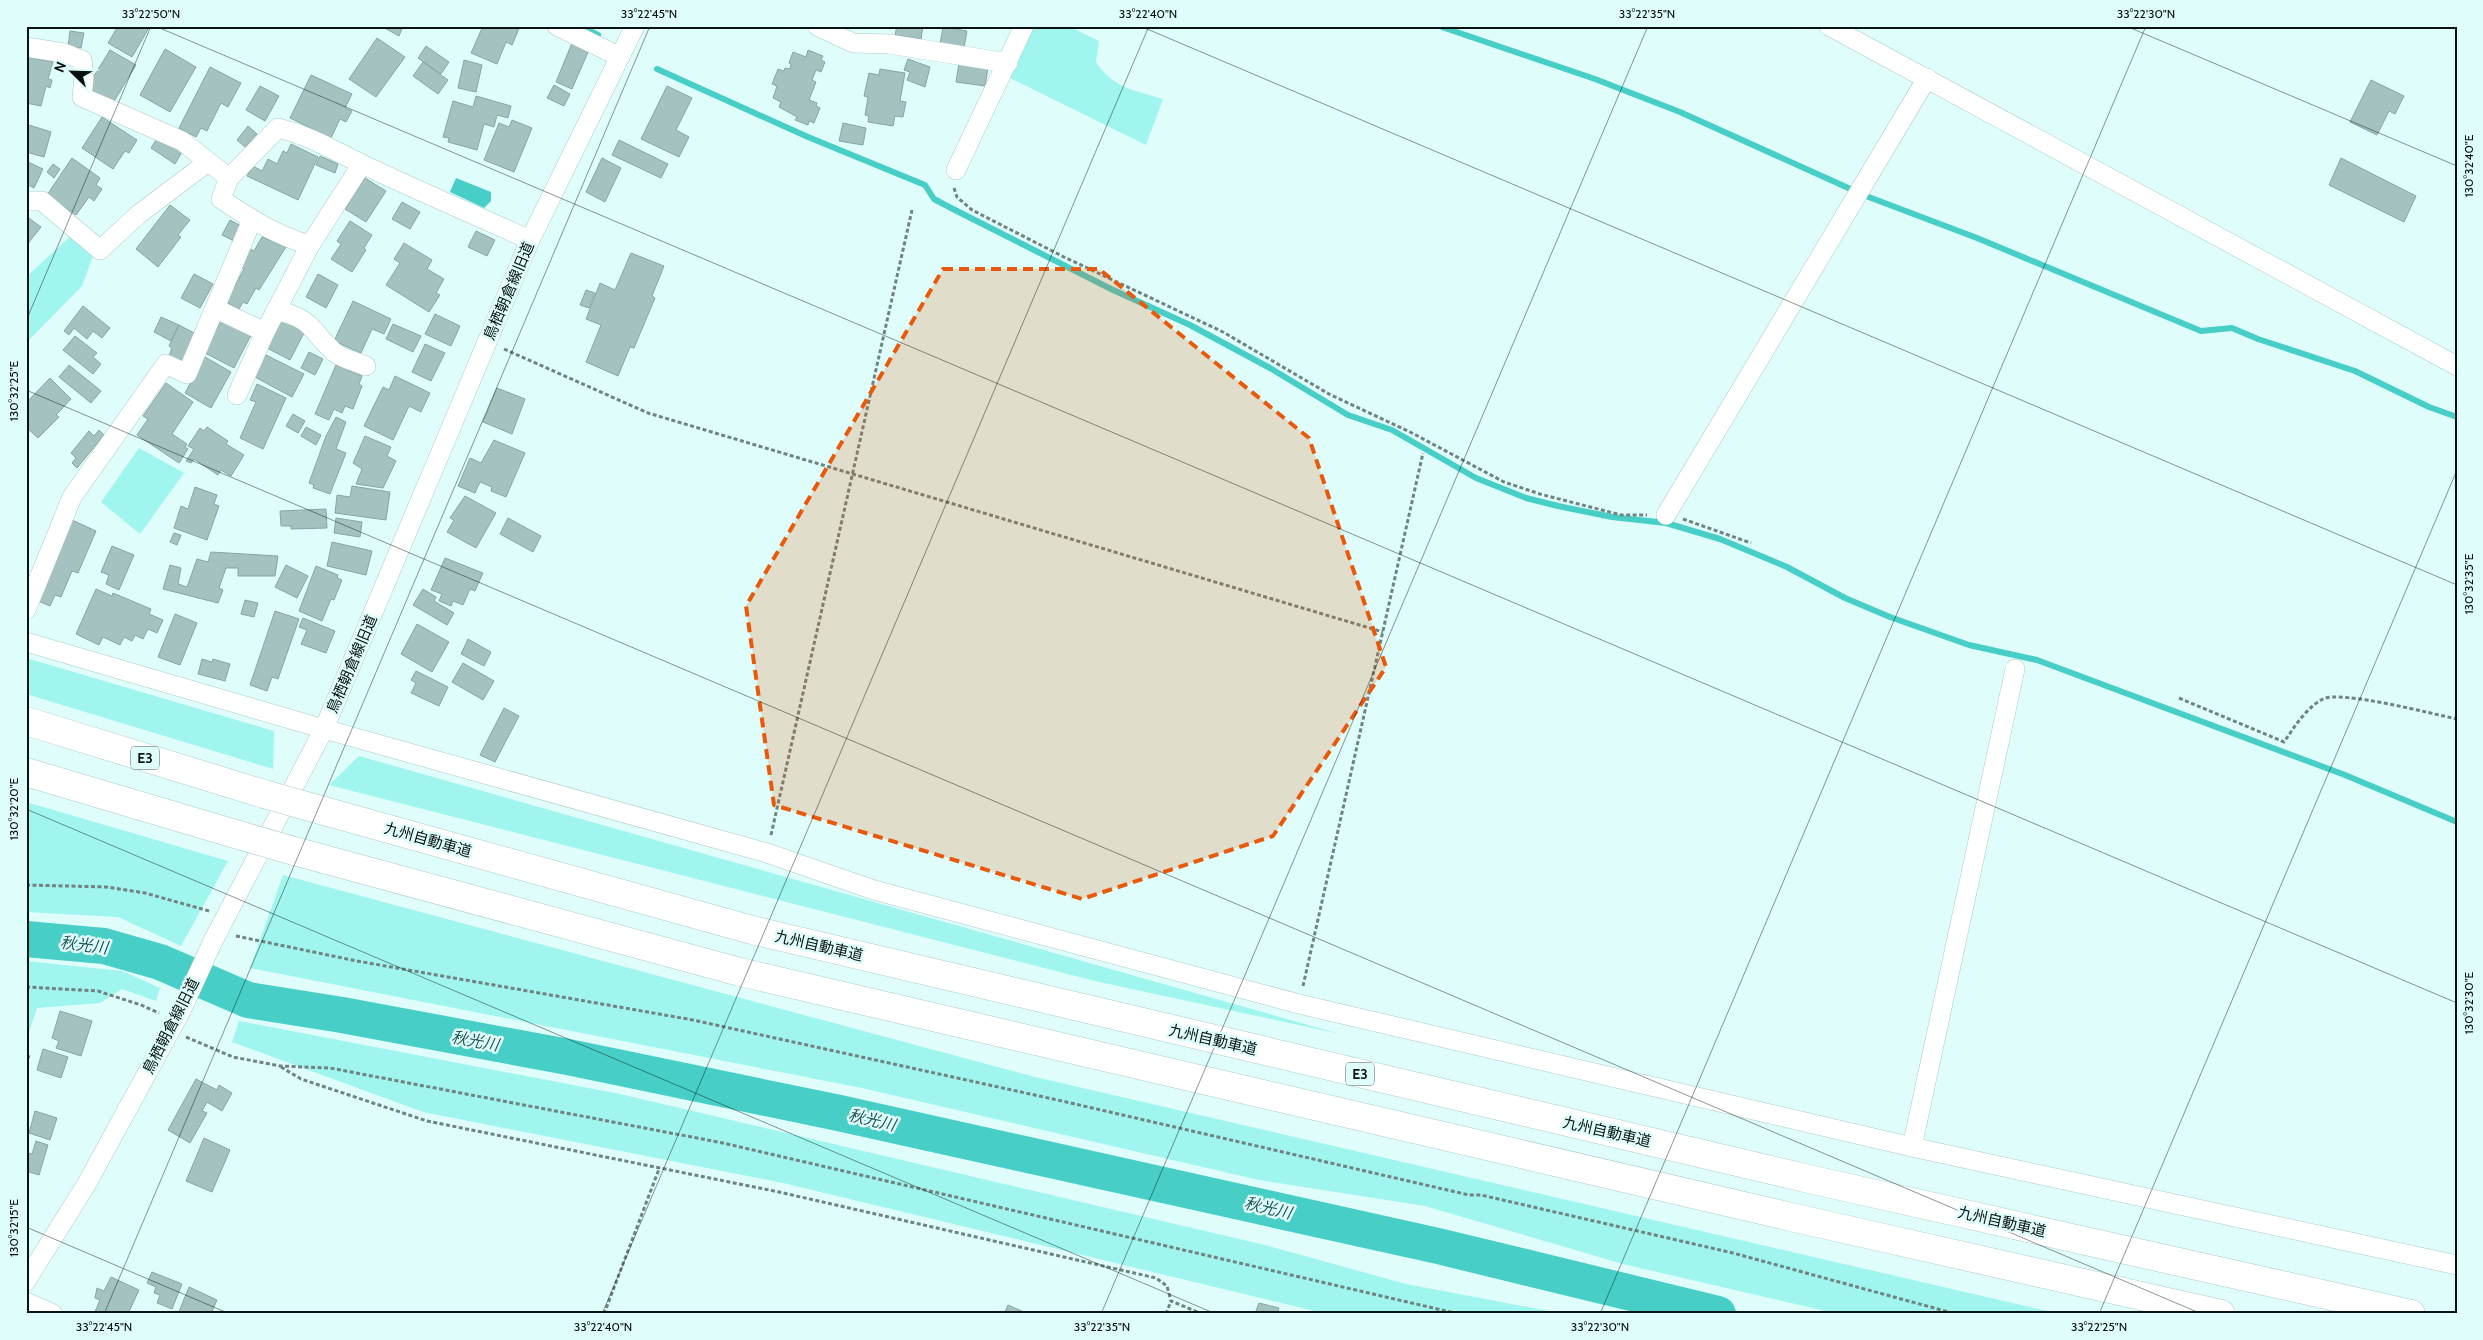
<svg xmlns="http://www.w3.org/2000/svg" width="2483" height="1340" viewBox="0 0 2483 1340" font-family="Cabin,'Noto Sans JP',sans-serif">
<style>
.green{fill:#a0f5ef}
.water{fill:#47cec6}
.lines{fill:none;stroke-linecap:round;stroke-linejoin:round}
.stream{stroke:#47cec6;stroke-width:6}
.river{stroke:#47cec6;stroke-width:36}
.building{fill:#a4c2bf;stroke:#88a5a2}
.minor-casing{stroke:#accac8;stroke-width:20}
.highway-casing{stroke:#accac8;stroke-width:29}
.path{stroke:#6f8482;stroke-width:3;stroke-dasharray:4 2.5;stroke-linecap:butt}
.minor{stroke:#fff;stroke-width:19}
.highway{stroke:#fff;stroke-width:28}
.highway-bridge-casing{stroke:#accac8;stroke-width:29;stroke-linecap:butt}
.highway-bridge{stroke:#fff;stroke-width:28}
.marked{fill:#e8590c;fill-opacity:0.2;stroke:#e8590c;stroke-width:4;stroke-dasharray:10 6;stroke-linejoin:round}
.ticks{fill:none;stroke:#081312;stroke-width:1;stroke-opacity:0.45}
.labels{text-anchor:middle;dominant-baseline:central;stroke-width:5;stroke-linejoin:round;paint-order:stroke}
.shield{fill:#dffefb;stroke:#485a58;stroke-width:1}
.shield-label{font-size:14px;font-weight:bold;fill:#081312}
.street-label{font-size:15px;fill:#081312;stroke:#dffefb}
.water-label{font-size:16px;font-style:italic;fill:#205854;stroke:#dffefb}
.neatline{fill:none;stroke:#081312;stroke-width:2}
.ticks-label{font-size:12px;text-anchor:middle;fill:#081312}
</style>
<rect width="100%" height="100%" fill="#dffefb"/>
<g class="green">
<path d="M 1032,26 L 1068,26 L 1099,41 L 1096,62 C 1114,89 1134,90 1163,99 L 1146,145 L 1010,78 Z"/>
<path d="M 72,235 L 94,253 L 82,286 L 26,343 L 26,277 Z"/>
<path d="M 139,448 L 184,473 L 140,534 L 101,502 Z"/>
<path d="M 26,658 L 274,731 L 273,769 L 26,694 Z"/>
<path d="M 359,756 L 1340,1034 L 1095,981 L 329,785 Z"/>
<path d="M 26,802 L 228,861 L 181,946 L 118,917 L 26,912 Z"/>
<path d="M 283,875 L 1031,1076 L 2060,1314 L 1838,1314 L 1623,1264 L 1425,1206 L 1259,1180 L 862,1088 L 250,968 Z"/>
<path d="M 26,961 L 122,971 L 160,988 L 156,1001 L 122,989 L 100,1003 L 37,1008 L 26,1041 Z"/>
<path d="M 239,1021 L 620,1094 L 1265,1245 L 1406,1284 L 1565,1314 L 1327,1314 L 783,1183 L 423,1112 L 232,1042 Z"/>
</g>
<path class="water" d="M 456,178 L 491,192 L 491,201 L 484,208 L 450,192 Z"/>
<g class="lines">
<g class="stream">
<path d="M 580,26 L 598,35"/>
<path d="M 1439,26 L 1595,79 L 1680,112 L 1866,196 L 1977,238 L 2201,331 L 2232,328 L 2258,339 L 2355,371 L 2429,407 L 2457,417"/>
<path d="M 657,69 L 808,137 L 925,185 L 934,199 L 951,208 L 1111,289 L 1190,325 L 1270,368 L 1348,415 L 1392,430 L 1476,478 L 1526,498 L 1558,506 L 1612,517 L 1666,523 L 1720,539 L 1787,567 L 1845,598 L 1890,617 L 1969,645 L 2037,660 L 2345,775 L 2457,822"/>
</g>
<path class="river" d="M 26,939 L 104,946 L 160,962 L 248,1000 L 342,1015 L 568,1057 L 839,1113 L 1438,1246 L 1718,1314"/>
</g>
<g class="building">
<path d="M 118,26 L 150,26 L 132,57 L 108,43 Z"/>
<path d="M 381,26 L 403,26 L 399,36 Z"/>
<path d="M 483,26 L 520,26 L 512,45 L 506,42 L 497,64 L 471,53 Z"/>
<path d="M 897,26 L 923,26 L 921,39 L 895,35 Z"/>
<path d="M 943,27 L 967,31 L 964,48 L 940,44 Z"/>
<path d="M 70,31 L 84,33 L 81,48 L 68,46 Z"/>
<path d="M 377,38 L 405,57 L 376,97 L 349,79 Z"/>
<path d="M 572,43 L 589,50 L 572,89 L 556,82 Z"/>
<path d="M 426,46 L 449,62 L 441,74 L 418,58 Z"/>
<path d="M 165,49 L 196,67 L 170,112 L 140,95 Z"/>
<path d="M 110,50 L 136,65 L 113,103 L 90,89 L 89,84 Z"/>
<path d="M 808,50 L 823,56 L 821,60 L 825,62 L 821,72 L 816,70 L 812,80 L 816,82 L 809,100 L 817,103 L 816,106 L 820,108 L 814,123 L 809,121 L 808,125 L 795,120 L 797,117 L 779,107 L 781,102 L 773,98 L 777,86 L 772,84 L 778,69 L 784,71 L 785,68 L 790,69 L 791,64 L 789,63 L 793,52 L 806,57 Z"/>
<path d="M 26,57 L 53,62 L 48,79 L 52,80 L 50,88 L 46,86 L 41,106 L 26,103 Z"/>
<path d="M 908,59 L 930,67 L 925,87 L 907,80 L 910,72 L 904,70 Z"/>
<path d="M 464,60 L 482,65 L 476,92 L 458,88 Z"/>
<path d="M 423,62 L 448,80 L 438,94 L 413,76 Z"/>
<path d="M 959,63 L 988,68 L 985,86 L 956,82 Z"/>
<path d="M 210,67 L 241,83 L 228,107 L 221,103 L 207,131 L 201,128 L 196,137 L 179,128 Z"/>
<path d="M 880,69 L 905,73 L 900,101 L 906,102 L 903,117 L 895,116 L 893,126 L 868,122 L 869,116 L 865,115 L 868,97 L 864,96 L 869,73 L 879,75 Z"/>
<path d="M 311,75 L 352,94 L 345,108 L 352,111 L 346,122 L 340,119 L 331,138 L 290,118 Z"/>
<path d="M 2371,80 L 2404,96 L 2395,114 L 2389,111 L 2377,135 L 2350,122 Z"/>
<path d="M 554,85 L 570,94 L 564,106 L 547,98 Z"/>
<path d="M 260,86 L 279,96 L 265,121 L 246,110 Z"/>
<path d="M 667,86 L 692,98 L 676,130 L 689,137 L 679,157 L 641,139 Z"/>
<path d="M 476,96 L 511,106 L 508,118 L 497,115 L 494,127 L 484,124 L 477,150 L 448,142 L 449,138 L 443,137 L 453,101 L 473,107 Z"/>
<path d="M 102,117 L 137,140 L 129,153 L 125,151 L 113,169 L 82,148 Z"/>
<path d="M 512,120 L 532,128 L 514,172 L 484,160 L 499,123 L 509,127 Z"/>
<path d="M 843,123 L 866,128 L 863,145 L 839,141 Z"/>
<path d="M 26,124 L 51,132 L 44,157 L 26,152 Z"/>
<path d="M 248,126 L 257,134 L 245,147 L 237,140 Z"/>
<path d="M 158,137 L 182,152 L 175,164 L 151,148 Z"/>
<path d="M 619,140 L 668,164 L 661,178 L 612,155 Z"/>
<path d="M 291,144 L 318,157 L 298,200 L 247,176 L 253,166 L 262,171 L 268,159 L 277,164 L 283,151 L 287,153 Z"/>
<path d="M 320,156 L 338,164 L 335,173 L 316,165 Z"/>
<path d="M 72,158 L 100,178 L 96,185 L 102,189 L 94,201 L 89,197 L 76,215 L 47,195 Z"/>
<path d="M 602,158 L 621,168 L 605,202 L 586,192 Z"/>
<path d="M 2341,158 L 2416,196 L 2404,222 L 2329,185 Z"/>
<path d="M 26,161 L 43,169 L 34,188 L 26,184 Z"/>
<path d="M 53,164 L 60,169 L 54,178 L 47,172 Z"/>
<path d="M 365,178 L 386,191 L 366,222 L 345,209 Z"/>
<path d="M 402,202 L 420,212 L 410,229 L 392,219 Z"/>
<path d="M 170,205 L 190,220 L 178,235 L 181,237 L 158,267 L 136,249 Z"/>
<path d="M 26,216 L 41,227 L 26,246 Z"/>
<path d="M 230,220 L 241,226 L 234,241 L 222,235 Z"/>
<path d="M 350,221 L 372,235 L 364,248 L 366,250 L 352,272 L 331,259 L 341,244 L 337,241 Z"/>
<path d="M 476,231 L 495,240 L 487,256 L 468,247 Z"/>
<path d="M 262,237 L 286,247 L 259,290 L 256,288 L 247,304 L 243,302 L 239,309 L 226,302 L 244,269 L 239,266 L 248,248 L 254,251 Z"/>
<path d="M 404,243 L 432,260 L 427,269 L 444,279 L 436,293 L 440,295 L 429,312 L 386,285 L 400,263 L 394,259 Z"/>
<path d="M 631,253 L 664,266 L 652,296 L 655,298 L 634,348 L 630,347 L 618,376 L 586,362 L 601,325 L 586,319 L 600,283 L 615,290 Z"/>
<path d="M 194,274 L 213,284 L 200,308 L 181,298 Z"/>
<path d="M 318,274 L 338,285 L 326,308 L 306,297 Z"/>
<path d="M 586,290 L 595,293 L 589,308 L 580,305 Z"/>
<path d="M 353,301 L 391,319 L 384,334 L 372,329 L 361,353 L 334,341 Z"/>
<path d="M 83,306 L 110,328 L 102,338 L 93,331 L 87,339 L 74,328 L 69,335 L 64,331 Z"/>
<path d="M 435,314 L 460,326 L 451,346 L 425,334 Z"/>
<path d="M 161,317 L 179,325 L 171,341 L 154,332 Z"/>
<path d="M 282,319 L 305,331 L 290,360 L 267,348 Z"/>
<path d="M 221,320 L 251,335 L 234,368 L 205,353 Z"/>
<path d="M 393,324 L 421,336 L 413,352 L 386,339 Z"/>
<path d="M 179,325 L 196,334 L 182,362 L 169,356 L 172,348 L 169,346 Z"/>
<path d="M 75,336 L 97,353 L 93,357 L 101,364 L 93,374 L 63,350 Z"/>
<path d="M 425,344 L 445,353 L 431,381 L 412,372 Z"/>
<path d="M 309,352 L 323,359 L 315,375 L 301,368 Z"/>
<path d="M 264,354 L 304,374 L 292,397 L 253,376 Z"/>
<path d="M 205,357 L 231,372 L 211,408 L 185,393 Z"/>
<path d="M 69,365 L 101,391 L 91,403 L 59,377 Z"/>
<path d="M 336,365 L 362,376 L 359,384 L 362,386 L 353,409 L 345,406 L 342,413 L 334,409 L 329,420 L 315,414 Z"/>
<path d="M 395,376 L 430,393 L 421,412 L 409,406 L 393,440 L 364,426 L 383,387 L 389,390 Z"/>
<path d="M 50,378 L 71,399 L 56,415 L 59,417 L 38,438 L 26,427 L 26,403 Z"/>
<path d="M 166,383 L 193,402 L 172,434 L 187,444 L 185,447 L 188,449 L 179,463 L 137,435 L 148,419 L 143,416 Z"/>
<path d="M 257,384 L 286,398 L 263,449 L 240,438 L 256,402 L 250,400 Z"/>
<path d="M 497,388 L 525,399 L 512,434 L 483,422 Z"/>
<path d="M 293,414 L 305,421 L 298,433 L 286,426 Z"/>
<path d="M 336,417 L 346,422 L 336,449 L 346,453 L 330,494 L 313,488 L 314,485 L 309,483 L 326,436 Z"/>
<path d="M 207,427 L 228,441 L 226,444 L 244,455 L 231,476 L 221,470 L 218,475 L 194,459 L 191,463 L 186,461 L 194,449 L 188,446 L 200,428 L 204,431 Z"/>
<path d="M 306,427 L 321,435 L 316,445 L 301,436 Z"/>
<path d="M 99,430 L 104,435 L 77,468 L 72,463 L 76,458 L 71,453 L 89,431 L 94,436 Z"/>
<path d="M 365,436 L 391,447 L 387,456 L 396,461 L 383,488 L 356,484 L 362,469 L 353,463 Z"/>
<path d="M 494,440 L 525,453 L 506,497 L 491,491 L 492,487 L 480,482 L 475,493 L 458,486 L 470,458 L 481,463 Z"/>
<path d="M 352,486 L 390,492 L 386,520 L 335,513 L 337,495 L 350,497 Z"/>
<path d="M 195,487 L 217,495 L 214,504 L 219,506 L 207,540 L 174,528 L 181,506 L 188,509 Z"/>
<path d="M 465,496 L 496,513 L 476,548 L 447,532 L 454,520 L 450,518 Z"/>
<path d="M 326,509 L 327,528 L 291,529 L 291,526 L 281,526 L 280,511 Z"/>
<path d="M 336,518 L 362,522 L 360,537 L 334,533 Z"/>
<path d="M 508,518 L 541,536 L 533,552 L 500,534 Z"/>
<path d="M 72,520 L 96,531 L 78,573 L 72,571 L 61,597 L 55,595 L 50,606 L 38,601 Z"/>
<path d="M 174,533 L 181,535 L 177,545 L 170,542 Z"/>
<path d="M 332,542 L 372,551 L 366,575 L 327,566 Z"/>
<path d="M 112,546 L 134,555 L 119,590 L 106,584 L 109,575 L 101,572 Z"/>
<path d="M 211,552 L 278,556 L 275,576 L 238,576 L 238,568 L 226,568 L 219,588 L 223,590 L 218,603 L 163,589 L 170,565 L 181,568 L 178,584 L 187,587 L 197,559 L 208,562 Z"/>
<path d="M 445,558 L 483,573 L 475,591 L 470,589 L 463,605 L 453,601 L 451,606 L 439,601 L 442,594 L 431,590 Z"/>
<path d="M 286,565 L 308,576 L 297,598 L 275,587 Z"/>
<path d="M 316,566 L 338,575 L 337,578 L 342,580 L 334,600 L 331,599 L 322,621 L 299,611 Z"/>
<path d="M 96,589 L 112,596 L 113,593 L 151,609 L 149,614 L 163,620 L 157,633 L 148,629 L 143,639 L 135,635 L 132,641 L 124,637 L 120,645 L 103,637 L 99,645 L 76,634 Z"/>
<path d="M 423,589 L 436,597 L 434,601 L 454,613 L 447,625 L 413,605 Z"/>
<path d="M 245,600 L 258,603 L 254,617 L 241,614 Z"/>
<path d="M 275,611 L 299,619 L 278,679 L 272,677 L 267,691 L 250,685 Z"/>
<path d="M 175,614 L 197,623 L 180,665 L 158,657 Z"/>
<path d="M 303,618 L 335,631 L 326,653 L 301,644 L 307,630 L 299,627 Z"/>
<path d="M 417,624 L 449,642 L 432,672 L 401,654 Z"/>
<path d="M 468,639 L 491,652 L 484,666 L 461,654 Z"/>
<path d="M 202,659 L 212,662 L 213,659 L 230,664 L 225,681 L 198,674 Z"/>
<path d="M 463,663 L 494,681 L 483,700 L 452,682 Z"/>
<path d="M 416,671 L 448,687 L 439,706 L 411,693 L 416,683 L 411,680 Z"/>
<path d="M 504,708 L 519,716 L 495,762 L 480,755 Z"/>
<path d="M 60,1011 L 92,1021 L 81,1056 L 56,1048 L 59,1041 L 52,1038 Z"/>
<path d="M 43,1049 L 68,1057 L 61,1078 L 37,1070 Z"/>
<path d="M 196,1079 L 217,1090 L 219,1085 L 232,1093 L 222,1111 L 207,1102 L 202,1111 L 207,1113 L 190,1143 L 168,1130 Z"/>
<path d="M 35,1111 L 57,1118 L 50,1140 L 29,1133 Z"/>
<path d="M 204,1138 L 230,1150 L 212,1192 L 186,1181 Z"/>
<path d="M 36,1141 L 48,1145 L 39,1175 L 26,1171 L 26,1152 L 32,1154 Z"/>
<path d="M 152,1272 L 182,1284 L 172,1309 L 157,1303 L 160,1295 L 154,1293 L 156,1287 L 147,1283 Z"/>
<path d="M 111,1277 L 139,1290 L 128,1314 L 94,1314 L 100,1300 L 95,1298 L 97,1288 L 104,1291 Z"/>
<path d="M 189,1287 L 217,1300 L 211,1314 L 178,1314 Z"/>
<path d="M 1259,1303 L 1279,1308 L 1277,1314 L 1256,1311 Z"/>
<path d="M 1008,1305 L 1026,1313 L 1026,1314 L 1004,1314 Z"/>
</g>
<g class="lines">
<g class="minor-casing">
<g id="minor">
<path d="M 557,26 L 620,57"/>
<path d="M 817,26 L 853,43 L 889,44 L 1008,63"/>
<path d="M 1829,26 L 2457,366"/>
<path d="M 26,47 L 64,53 L 82,60 L 84,77 L 82,97 L 182,141 L 229,178 L 278,128 C 308,135 335,151 362,164 C 418,191 475,215 530,240"/>
<path d="M 956,170 L 1024,26"/>
<path d="M 229,178 L 221,199 C 249,218 277,236 310,245"/>
<path d="M 26,201 L 42,201 L 100,250 L 139,214 L 208,162"/>
<path d="M 216,309 L 265,332"/>
<path d="M 276,310 C 315,320 308,328 334,352 C 343,359 356,362 366,366"/>
<path d="M 237,395 L 265,332 L 310,245 L 362,164"/>
<path d="M 1666,515 L 1927,78"/>
<path d="M 26,610 L 72,497 L 166,364 L 187,374 L 252,220"/>
<path d="M 26,642 L 324,729 L 767,853 L 874,890 L 1299,1004 L 1912,1147 L 2457,1265"/>
<path d="M 1912,1147 L 2015,669"/>
<path d="M 26,1281 L 86,1185 L 181,1011 L 213,941 L 324,729 L 530,240 L 635,26"/>
<path d="M 26,1302 L 53,1314"/>
</g>
</g>
<g class="highway-casing">
<g id="highway">
<path d="M 26,721 L 264,794"/>
<path d="M 26,772 L 242,836"/>
<path d="M 317,809 L 752,930 L 1809,1179 L 2411,1314"/>
<path d="M 294,851 L 740,972 L 1791,1217 L 2221,1314"/>
</g>
</g>
<g class="path">
<path d="M 954,188 L 957,197 L 972,210 L 1064,257 L 1223,332 L 1329,394 L 1412,433 L 1504,482 L 1540,494 L 1621,515 L 1647,515"/>
<path d="M 504,349 L 648,413 L 1383,632"/>
<path d="M 1683,519 L 1751,543"/>
<path d="M 2179,698 L 2284,742 C 2295,726 2306,708 2323,699 C 2341,690 2433,714 2457,719"/>
<path d="M 771,835 L 912,210"/>
<path d="M 26,885 L 107,887 L 145,893 L 209,911"/>
<path d="M 236,936 L 357,961 L 693,1020 L 1062,1101 L 1469,1195 L 1481,1195 L 1733,1253 L 1956,1314"/>
<path d="M 1303,986 L 1423,453"/>
<path d="M 26,987 L 98,991 L 141,1005 L 159,1013"/>
<path d="M 186,1037 L 233,1057 L 280,1066 L 330,1068 L 723,1143 L 1459,1314"/>
<path d="M 26,1056 L 30,1057"/>
<path d="M 281,1067 L 301,1079 L 427,1121 L 779,1192 L 1156,1278 L 1167,1286 L 1171,1301 L 1202,1314"/>
<path d="M 604,1314 L 659,1169"/>
<path d="M 1166,1314 L 1171,1301"/>
</g>
<use href="#minor" class="minor"/>
<use href="#highway" class="highway"/>
<g class="highway-bridge-casing">
<g id="highway-bridge">
<path d="M 264,794 L 317,809"/>
<path d="M 242,836 L 294,851"/>
</g>
</g>
<use href="#highway-bridge" class="highway-bridge"/>
</g>
<path class="marked" d="M 943,269 L 1099,269 L 1309,438 L 1386,667 L 1273,836 L 1082,899 L 774,805 L 746,606 Z"/>
<path class="ticks" d="M 155,26 L 2457,1003M 1140,26 L 2457,585M 2126,26 L 2457,166M 26,321 L 151,26M 26,390 L 2202,1314M 26,809 L 1216,1314M 26,1227 L 230,1314M 104,1314 L 650,26M 602,1314 L 1149,26M 1101,1314 L 1648,26M 1600,1314 L 2146,26M 2099,1314 L 2457,470"/>
<g class="labels">
<g class="shield">
<rect x="131" y="746.5" width="28" height="23" rx="4"/>
<rect x="1346" y="1062.5" width="28" height="23" rx="4"/>
</g>
<g class="shield-label">
<text x="145" y="758">E3</text>
<text x="1360" y="1074">E3</text>
</g>
<g class="street-label">
<text transform="translate(509 291) rotate(-67)">鳥栖朝倉線旧道</text>
<text transform="translate(352 664) rotate(-67)">鳥栖朝倉線旧道</text>
<text transform="translate(428 840) rotate(16)">九州自動車道</text>
<text transform="translate(819 946) rotate(13)">九州自動車道</text>
<text transform="translate(171 1026) rotate(-63)">鳥栖朝倉線旧道</text>
<text transform="translate(1213 1040) rotate(13)">九州自動車道</text>
<text transform="translate(1607 1132) rotate(13)">九州自動車道</text>
<text transform="translate(2002 1222) rotate(13)">九州自動車道</text>
</g>
<g class="water-label">
<text transform="translate(84 945) rotate(7)">秋光川</text>
<text transform="translate(475 1041) rotate(10)">秋光川</text>
<text transform="translate(872 1120) rotate(13)">秋光川</text>
<text transform="translate(1268 1208) rotate(13)">秋光川</text>
</g>
</g>
<rect width="2483" height="1340" fill="none" stroke="#dffefb" stroke-width="55"/>
<g transform="translate(72 72) rotate(293)" stroke="#dffefb" stroke-width="4" paint-order="stroke">
<path d="M0-4L9 19L0 12L-9 19Z" fill="#081312"/>
<text y="-8" font-size="14" font-weight="bold" text-anchor="middle" fill="#081312">N</text>
</g>
<rect x="28" y="28" width="2428" height="1284" class="neatline"/>
<g class="ticks-label">
<text x="151" y="18">33°22'50"N</text>
<text x="649" y="18">33°22'45"N</text>
<text x="1148" y="18">33°22'40"N</text>
<text x="1647" y="18">33°22'35"N</text>
<text x="2146" y="18">33°22'30"N</text>
<text transform="translate(2469 166) rotate(-90)" y="4">130°32'40"E</text>
<text transform="translate(14 391) rotate(-90)" y="4">130°32'25"E</text>
<text transform="translate(2469 584) rotate(-90)" y="4">130°32'35"E</text>
<text transform="translate(14 809) rotate(-90)" y="4">130°32'20"E</text>
<text transform="translate(2469 1003) rotate(-90)" y="4">130°32'30"E</text>
<text transform="translate(14 1228) rotate(-90)" y="4">130°32'15"E</text>
<text x="104" y="1331">33°22'45"N</text>
<text x="603" y="1331">33°22'40"N</text>
<text x="1102" y="1331">33°22'35"N</text>
<text x="1600" y="1331">33°22'30"N</text>
<text x="2099" y="1331">33°22'25"N</text>
</g>
</svg>
